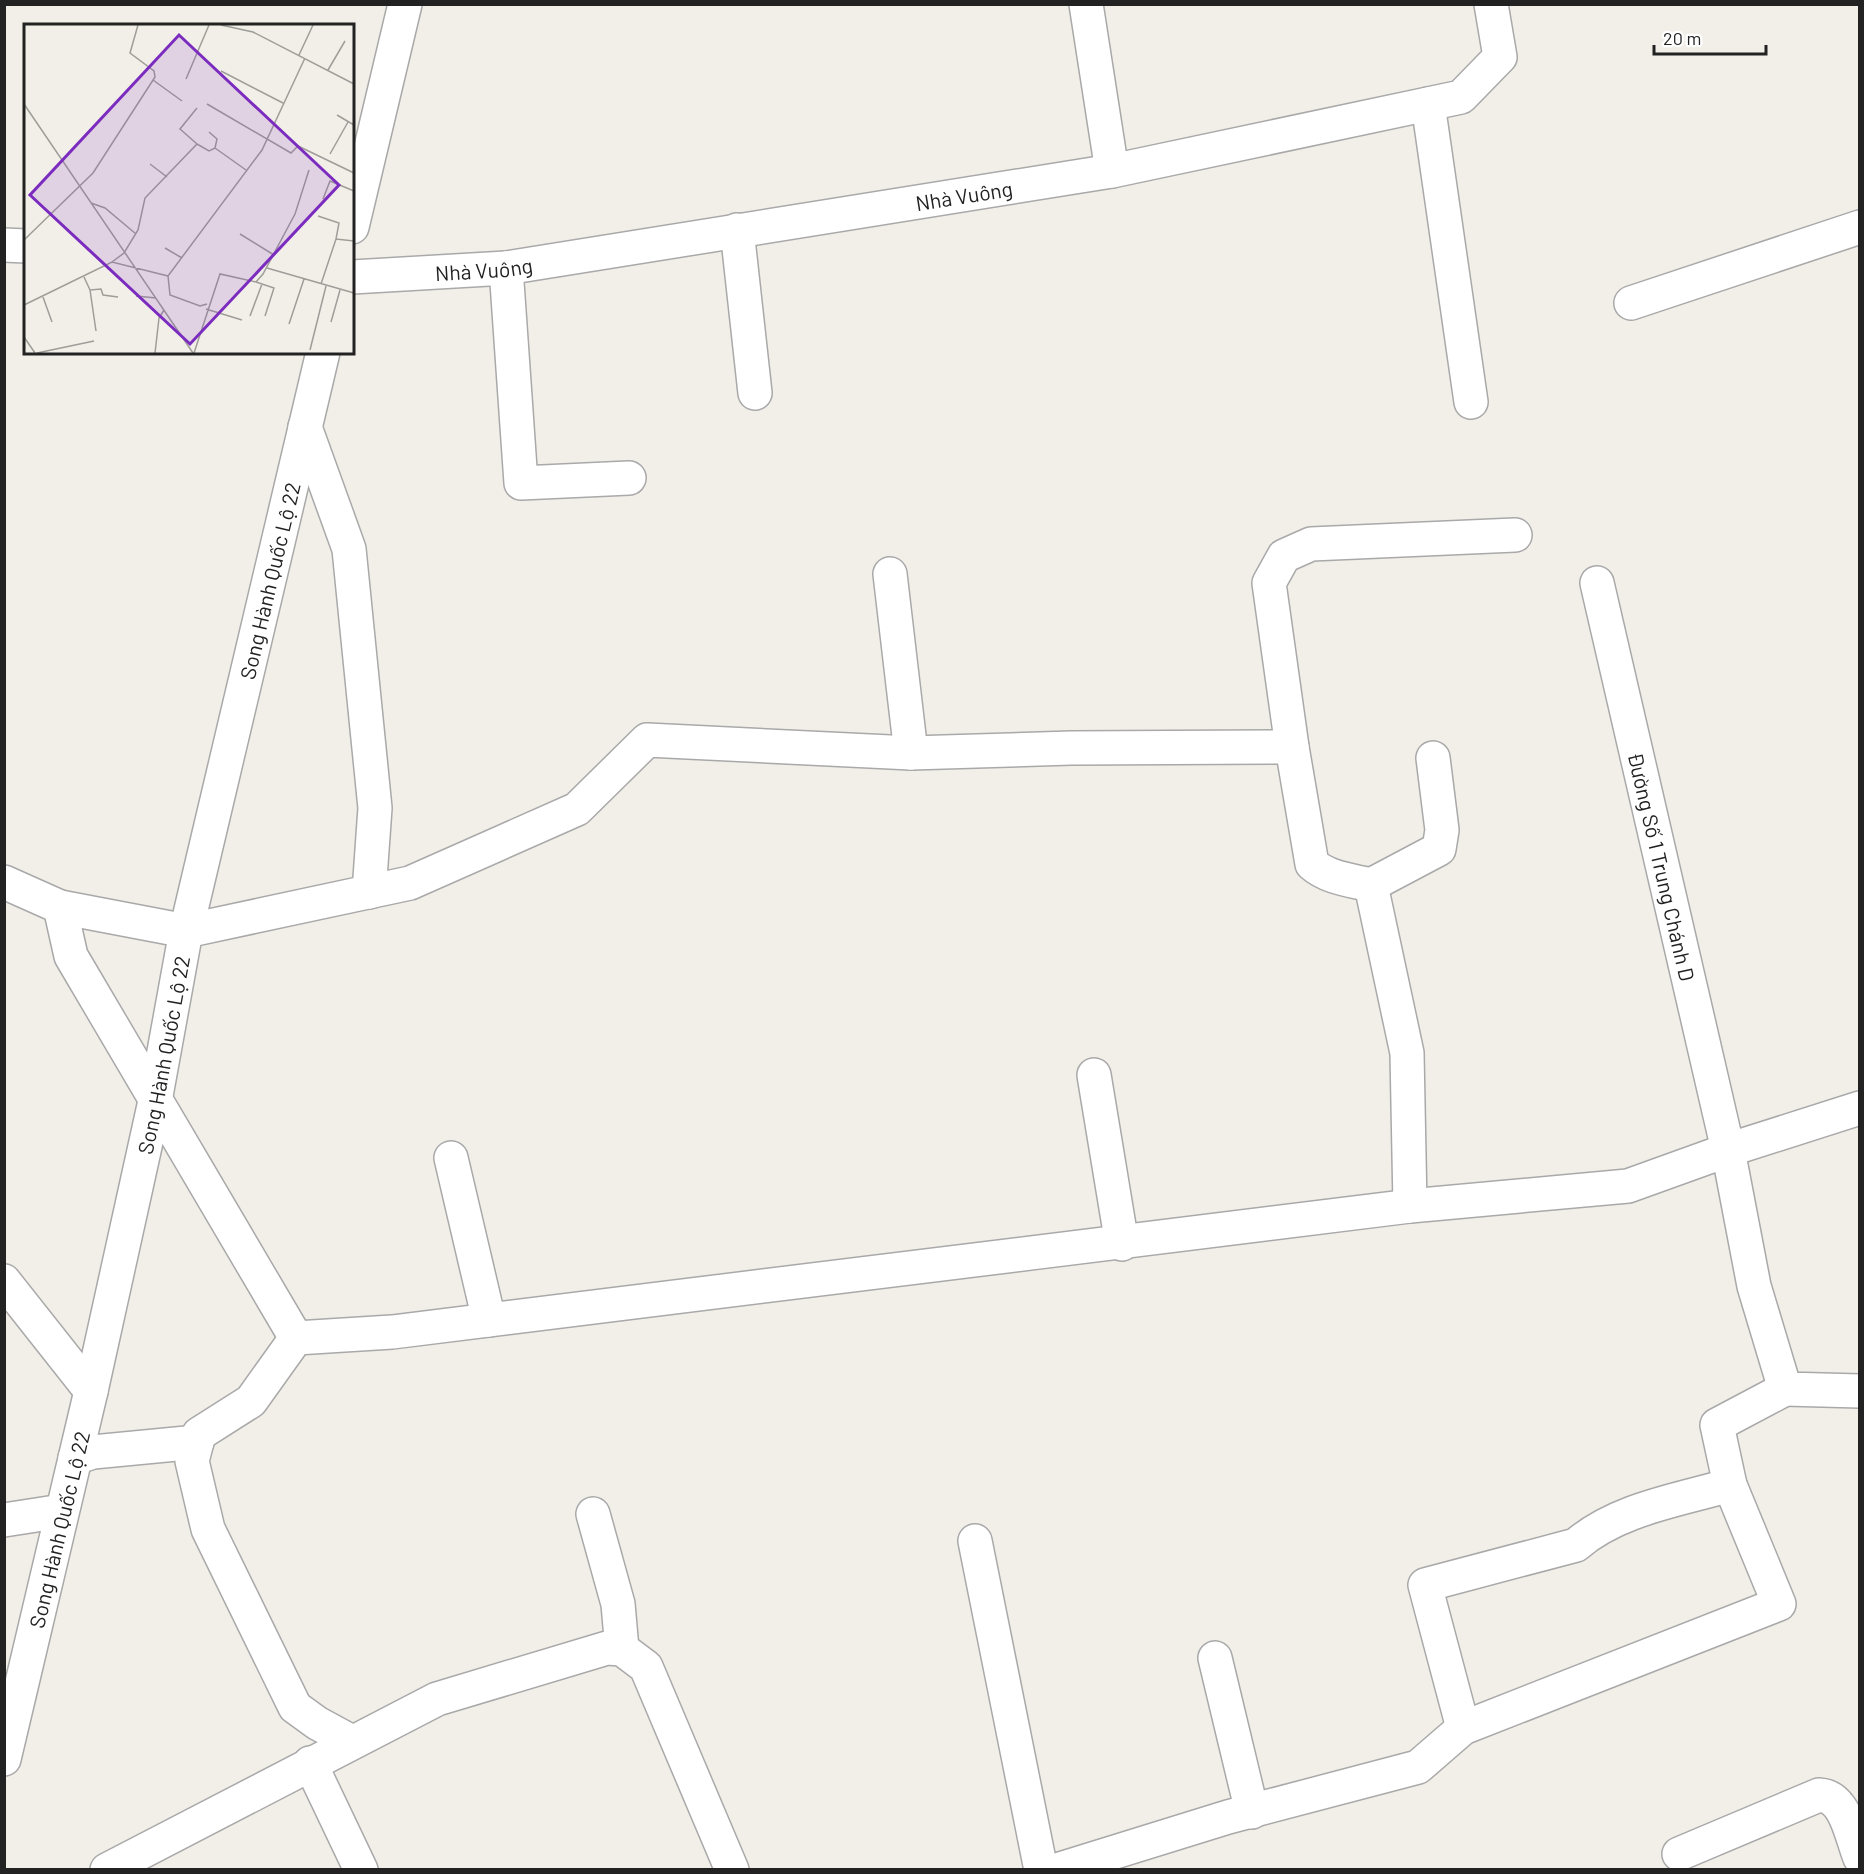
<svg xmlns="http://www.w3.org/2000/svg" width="1864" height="1874" viewBox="0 0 1864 1874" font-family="Barlow,sans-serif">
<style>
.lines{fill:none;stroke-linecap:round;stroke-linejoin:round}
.minor-casing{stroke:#a9a9a9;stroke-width:36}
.minor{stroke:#fff;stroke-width:33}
.labels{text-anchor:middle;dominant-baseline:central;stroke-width:6;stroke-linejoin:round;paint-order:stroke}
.street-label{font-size:21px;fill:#222;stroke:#fff}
.inset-road{fill:none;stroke:#9f9d99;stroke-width:1.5}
.view{fill:#7b2cbf;fill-opacity:0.15;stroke:#7b2cbf;stroke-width:3}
.inset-edge{fill:none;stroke:#222;stroke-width:3}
</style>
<rect width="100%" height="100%" fill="#f2efe9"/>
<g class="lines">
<g class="minor-casing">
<g id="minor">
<path d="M 1086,4 L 1112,171"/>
<path d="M 1428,104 L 1471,402"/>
<path d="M 352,227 L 405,4"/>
<path d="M 737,230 L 755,393"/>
<path d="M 4,245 L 26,246"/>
<path d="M 506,268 L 521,483 L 629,478"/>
<path id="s1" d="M 352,277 L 506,268 L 1112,171 L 1461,97 L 1500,57 L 1491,4"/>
<path d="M 1631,303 L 1860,227"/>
<path d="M 305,427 L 349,549 L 375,808 L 369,892"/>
<path d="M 890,574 L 911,753"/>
<path id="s2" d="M 1597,583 L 1728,1150 L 1754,1286 L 1785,1389 L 1860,1391"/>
<path d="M 1292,747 L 1269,583 L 1284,556 L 1311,544 L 1515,535"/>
<path d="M 4,882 L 60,907 L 71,956 L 296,1338"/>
<path d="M 1371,885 L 1439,849 L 1442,830 L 1433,758"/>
<path d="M 60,907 L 186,931 L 410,883 L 577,809 L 647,740 L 911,753 L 1071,748 L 1292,747 L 1312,864 C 1328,878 1350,880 1371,885 L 1407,1053 L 1410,1206"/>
<path d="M 1094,1075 L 1122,1244"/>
<path d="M 451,1158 L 489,1320"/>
<path d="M 4,1281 L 91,1391"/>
<path d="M 296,1338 L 392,1332 L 1410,1206 L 1628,1186 L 1728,1150 L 1860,1108"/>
<path d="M 296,1338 L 251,1401 L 199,1434 L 192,1461 L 208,1529 L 295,1707 L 317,1723 L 352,1742"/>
<path d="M 75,1458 L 93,1452 L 197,1442"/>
<path d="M 593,1514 L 618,1604 L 622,1649"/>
<path d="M 4,1520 L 62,1511"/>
<path d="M 975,1541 L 1041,1870"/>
<path d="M 1215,1658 L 1252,1812"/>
<path d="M 1463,1728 L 1425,1585 L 1576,1545 C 1617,1509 1679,1500 1730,1485"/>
<path id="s3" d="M 4,1759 L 91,1391 L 155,1101 L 186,931 L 323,352"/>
<path d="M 310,1763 L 361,1870"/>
<path d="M 1679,1854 L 1819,1795 C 1846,1796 1851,1836 1860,1858"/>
<path d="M 107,1870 L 437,1699 L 607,1648 L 622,1649 L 646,1667 L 732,1870"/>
<path d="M 1057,1870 L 1228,1817 L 1418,1767 L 1463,1728 L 1779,1604 L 1730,1485 L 1717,1425 L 1785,1389"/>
</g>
</g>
<use href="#minor" class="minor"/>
</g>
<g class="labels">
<g class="street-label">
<text stroke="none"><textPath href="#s1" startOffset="618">Nhà Vuông</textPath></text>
<text stroke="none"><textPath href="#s1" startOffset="132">Nhà Vuông</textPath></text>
<text stroke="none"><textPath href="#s3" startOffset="1208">Song Hành Quốc Lộ 22</textPath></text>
<text stroke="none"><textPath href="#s2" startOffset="291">Đường Số 1 Trung Chánh D</textPath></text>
<text stroke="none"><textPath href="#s3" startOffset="722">Song Hành Quốc Lộ 22</textPath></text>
<text stroke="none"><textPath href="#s3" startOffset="236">Song Hành Quốc Lộ 22</textPath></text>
</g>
</g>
<g transform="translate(24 24)">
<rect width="330" height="330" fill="#f2efe9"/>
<path class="inset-road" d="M 197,1 L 229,8 L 330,60M 275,31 L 289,1M 304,46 L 321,17M 197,47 L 259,79M 162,55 L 185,1M 129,56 L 158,77M 0,80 L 169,329M 183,80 L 267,129 L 274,122 L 330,149M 173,84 L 156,105 L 173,120M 313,91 L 330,101M 185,108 L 193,115 L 191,124M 306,130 L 324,98M 126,140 L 143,153M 299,175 L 306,157 L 330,167M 67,179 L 81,184 L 112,210M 294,192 L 315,199 L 312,215M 216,210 L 250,231M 0,216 L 69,149 L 131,53 L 130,47 L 106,29 L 114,1M 141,224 L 158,234M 88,238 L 100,229 L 114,206 L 121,174 L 173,120 L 185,127 L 191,124 L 222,146M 243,244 L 330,269M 144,252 L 238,126 L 281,34M 144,252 L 146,271 L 176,282 L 183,280M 60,253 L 66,266 L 77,265 L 79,271 L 94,273M 232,258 L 250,264 L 241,292M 297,260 L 312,215 L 330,217M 66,266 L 72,307M 112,272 L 132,274M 19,273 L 28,298M 0,281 L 88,238 L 144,252M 182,285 L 218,296M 226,292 L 238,260M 307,298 L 316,266M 265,300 L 280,255M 0,313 L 11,329M 286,326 L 302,262M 13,329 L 70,317M 131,329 L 135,294 L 140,286M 170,329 L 196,250 L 232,258 L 239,250 L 271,190 L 285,146"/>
<path class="view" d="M 155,11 L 315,161 L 166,320 L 6,171 Z"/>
<rect width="330" height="330" class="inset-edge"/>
</g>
<rect width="1864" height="1874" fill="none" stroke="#222222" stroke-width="12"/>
<path d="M1654 45v9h112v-9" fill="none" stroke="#222222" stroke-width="3"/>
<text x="1663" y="45" font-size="18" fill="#222222" stroke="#ffffff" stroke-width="4.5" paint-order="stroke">20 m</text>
</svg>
